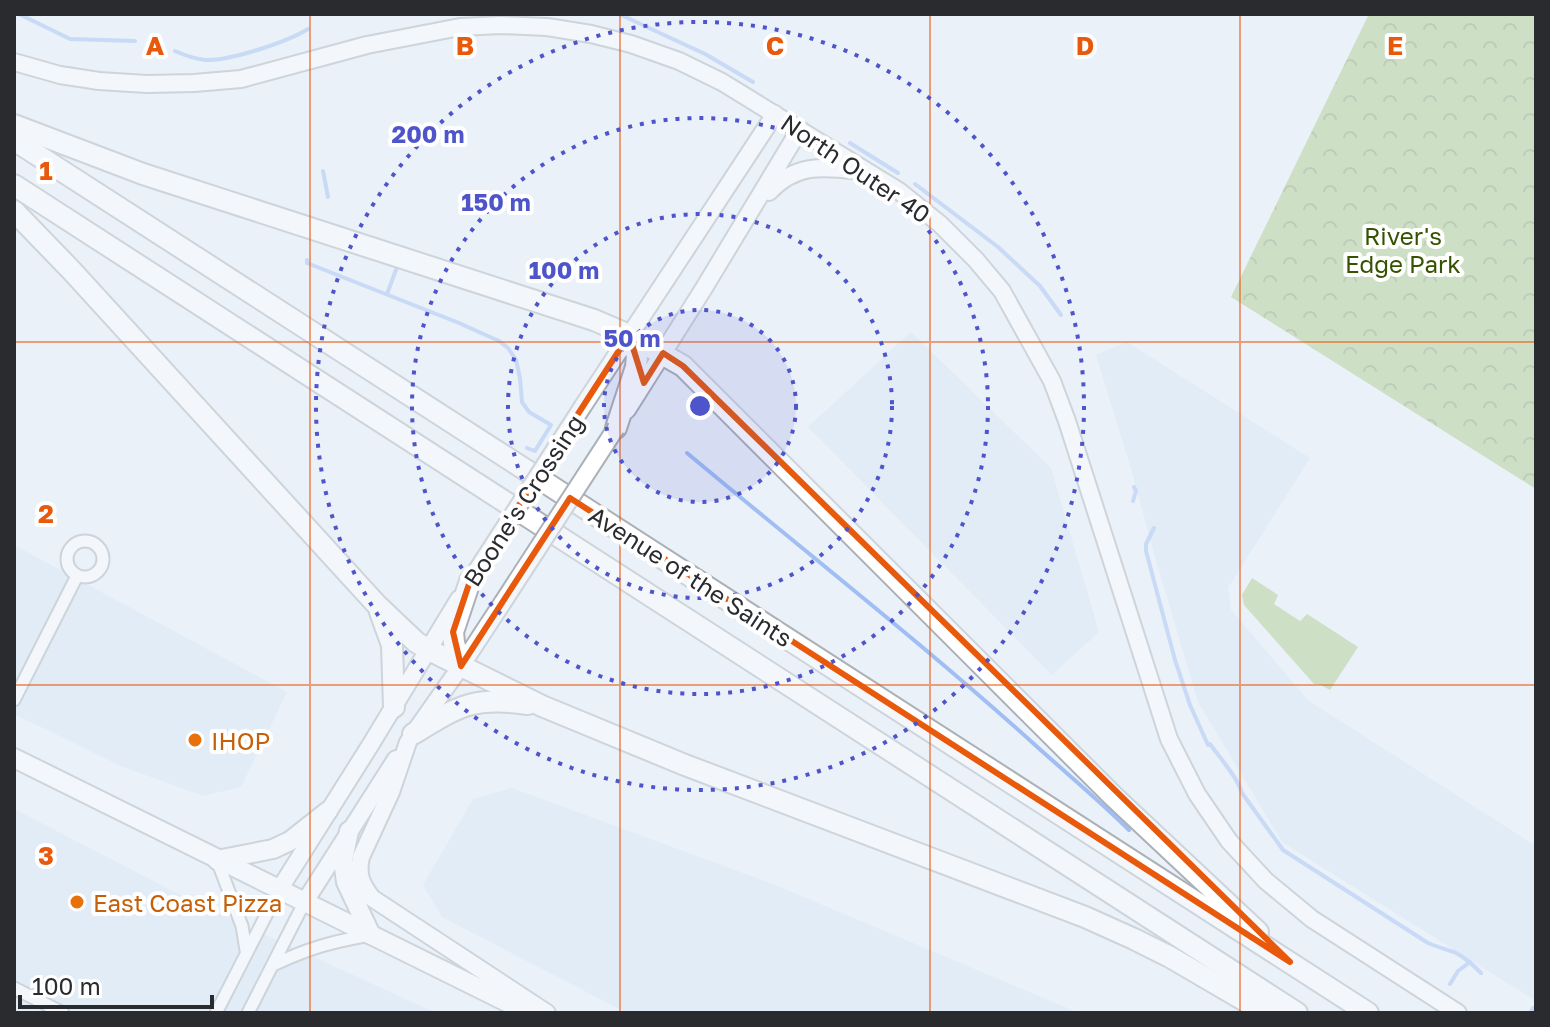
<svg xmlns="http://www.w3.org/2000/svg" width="1550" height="1027" viewBox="0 0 1550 1027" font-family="'Golos Text',sans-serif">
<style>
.built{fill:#dae7f3}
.grass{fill:#aac986}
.park{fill:url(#park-crowns)}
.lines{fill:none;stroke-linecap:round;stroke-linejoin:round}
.stream{stroke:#a0bef4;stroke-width:4}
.street-casing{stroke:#abb1b7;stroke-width:15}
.secondary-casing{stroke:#abb1b7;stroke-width:20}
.primary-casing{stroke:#abb1b7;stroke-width:22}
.highway-casing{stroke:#abb1b7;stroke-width:24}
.street{stroke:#fff;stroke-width:11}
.secondary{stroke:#fff;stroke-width:16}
.primary{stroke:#fff;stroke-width:18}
.highway{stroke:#fff;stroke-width:20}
.secondary-bridge-casing{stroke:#abb1b7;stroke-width:20;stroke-linecap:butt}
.secondary-bridge{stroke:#fff;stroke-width:16}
.marked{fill:none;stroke:#e8590c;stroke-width:6;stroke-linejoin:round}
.grid{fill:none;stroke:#e8590c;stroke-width:2;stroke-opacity:0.55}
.ring{fill:none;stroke:#4e54ca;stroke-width:4;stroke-dasharray:4 8}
.food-dot{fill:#e8710a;stroke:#fff;stroke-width:3}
.labels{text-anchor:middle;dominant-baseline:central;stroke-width:8;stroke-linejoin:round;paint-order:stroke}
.street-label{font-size:24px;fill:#292b2e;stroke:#fff}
.park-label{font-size:24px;fill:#365200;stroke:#fff}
.food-label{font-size:24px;fill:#c56008;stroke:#fff;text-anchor:start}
.grid-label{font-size:26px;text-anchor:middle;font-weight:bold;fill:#e8590c;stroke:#fff;stroke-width:8;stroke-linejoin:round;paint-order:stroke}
.centre{fill:#4e54ca;stroke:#fff;stroke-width:4}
.ring-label{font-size:24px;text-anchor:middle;font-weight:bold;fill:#4e54ca;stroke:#fff;stroke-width:8;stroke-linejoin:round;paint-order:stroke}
</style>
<defs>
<pattern id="park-crowns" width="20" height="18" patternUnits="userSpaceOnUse" patternTransform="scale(2)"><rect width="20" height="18" fill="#aac986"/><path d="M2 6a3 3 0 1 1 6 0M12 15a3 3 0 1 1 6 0" fill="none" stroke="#8aa36e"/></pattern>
</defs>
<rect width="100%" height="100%" fill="#eaf1f8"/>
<g class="built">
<path d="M 911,332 L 1051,468 L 1099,632 L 1052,675 L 808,427 Z"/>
<path d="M 1127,342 L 1310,458 L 1228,588 L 1231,610 L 1309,701 L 1536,846 L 1536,1001 L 1282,842 L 1198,702 L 1153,550 L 1132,472 L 1096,355 Z"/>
<path d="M 14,545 L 287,692 L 241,787 L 203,796 L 121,766 L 14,714 Z"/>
<path d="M 512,788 L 773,884 L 1079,1013 L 627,1013 L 442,917 L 423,885 L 473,799 Z"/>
<path d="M 14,809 L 194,902 L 436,1013 L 14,1013 Z"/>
</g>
<path class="grass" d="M 1252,578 L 1278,595 L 1274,604 L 1300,621 L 1307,614 L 1358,647 L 1330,690 L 1321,685 L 1314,684 L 1244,605 L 1242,595 Z"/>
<path class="park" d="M 1369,14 L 1536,14 L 1536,489 L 1231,297 Z"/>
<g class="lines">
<g class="stream">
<path d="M 19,14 L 70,39 L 135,41"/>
<path d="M 619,14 L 705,54 L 753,82"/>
<path d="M 175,51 C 184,55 195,59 205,60 C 230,61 287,42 308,29"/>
<path d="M 850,143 L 898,173"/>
<path d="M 323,171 L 328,197"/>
<path d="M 915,184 L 998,247 L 1040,286 L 1061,315"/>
<path d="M 307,260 L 307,263 L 459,323 L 499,341 L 508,348 L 516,360 L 520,378 L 522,402 L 529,412 L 551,425 L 535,451 L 527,448"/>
<path d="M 387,294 L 397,267"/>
<path d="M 687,453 C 803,550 922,643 1034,744 C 1066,773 1099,800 1129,830"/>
<path d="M 1133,501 L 1136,491 L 1134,487"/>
<path d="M 1154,528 L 1146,544 L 1146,551 L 1175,660 L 1190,705 L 1208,745 L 1210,744 C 1220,758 1238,778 1242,793 L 1283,850 L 1428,943 C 1437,947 1445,949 1454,952 C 1465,957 1473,965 1481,973"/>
<path d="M 1450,984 L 1458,971 L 1470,962"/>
<path d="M 1530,1013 L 1533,1008 L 1536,1008"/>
</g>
<g class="street-casing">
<g id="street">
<circle cx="85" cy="559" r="18"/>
<path d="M 14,700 L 77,576"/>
<path d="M 217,860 L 242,926 L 246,950"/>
<path d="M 273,965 C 309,948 331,942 370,935"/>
<path d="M 14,988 L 63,1013"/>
<path d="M 216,1013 L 279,890"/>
<path d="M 248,1013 L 304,903"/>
</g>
</g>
<g class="secondary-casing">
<g id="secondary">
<path d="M 14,62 L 60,75 L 99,81 L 147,84 L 194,83 L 241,79 L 367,45 L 460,27 L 501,25 L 547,27 L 591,34 L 631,44 L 679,61 L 722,82 L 899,191 L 940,224 L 976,260 L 1002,291 L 1052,381 L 1067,421 L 1169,739 L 1197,794 L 1229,841 L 1266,881 L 1312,919 L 1458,1013"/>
<path d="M 769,192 C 797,162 825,167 862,171"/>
<path d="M 583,406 L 775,114"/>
<path d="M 627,410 L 704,288 L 800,129"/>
<path d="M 416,730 L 461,666 L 503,602"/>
<path d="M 408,742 L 391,792 L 361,857 C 357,874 361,884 372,898 L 547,1013"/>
<path d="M 279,890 L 371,744 L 459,599"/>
<path d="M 304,903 L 396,759"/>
</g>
</g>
<g class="primary-casing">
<g id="primary">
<path d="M 14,758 L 529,1013"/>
<path d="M 349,831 L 343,860 L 346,882 L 371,935"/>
<path d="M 217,860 L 273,849 L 290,841 L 328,811"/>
</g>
</g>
<g class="highway-casing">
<g id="highway">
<path d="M 14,125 L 143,174 L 594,320 L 629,335 L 683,366 L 1113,796 L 1258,932"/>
<path d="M 14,140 L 1368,1013"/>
<path d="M 14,185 L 1297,1013"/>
<path d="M 14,211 L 72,271 L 377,605 L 416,642 L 427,649 L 542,706 L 685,765 L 1085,917 L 1134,939 L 1170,957 L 1266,1013"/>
<path d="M 616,428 L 636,367 L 637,355 L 629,335"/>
<path d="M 380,612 L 392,645 L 394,707"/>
<path d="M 461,666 L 454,643 L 453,632 L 470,581"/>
<path d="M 413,734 C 459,706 473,696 528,704"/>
</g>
</g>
<use href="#street" class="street"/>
<use href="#secondary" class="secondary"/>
<use href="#primary" class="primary"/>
<use href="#highway" class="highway"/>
<g class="secondary-bridge-casing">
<g id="secondary-bridge">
<path d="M 470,581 L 583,406"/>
<path d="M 503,602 L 616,428"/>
</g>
</g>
<use href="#secondary-bridge" class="secondary-bridge"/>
</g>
<path d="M0 0H1550V1027H0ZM 629,335 L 644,383 L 663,353 L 683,366 L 1290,962 L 570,498 L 461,666 L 453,632 L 470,581 Z" fill="#eaf1f8" fill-opacity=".55" fill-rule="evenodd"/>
<path class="marked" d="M 629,335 L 644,383 L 663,353 L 683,366 L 1290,962 L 570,498 L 461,666 L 453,632 L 470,581 Z"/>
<path class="grid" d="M 310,14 L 310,1013M 620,14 L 620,1013M 930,14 L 930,1013M 1240,14 L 1240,1013M 14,342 L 1536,342M 14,685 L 1536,685"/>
<circle cx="700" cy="406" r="96" fill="#4e54ca" fill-opacity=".12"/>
<g class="ring">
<circle cx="700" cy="406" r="96"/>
<circle cx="700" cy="406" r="192"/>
<circle cx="700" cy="406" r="288"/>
<circle cx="700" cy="406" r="384"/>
</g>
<g class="food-dot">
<circle cx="195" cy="740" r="8"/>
<circle cx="77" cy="902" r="8"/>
</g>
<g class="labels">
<g class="street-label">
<text transform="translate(856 168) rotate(34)">North Outer 40</text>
<text transform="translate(523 500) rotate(-57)">Boone's Crossing</text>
<text transform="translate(691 576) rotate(33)">Avenue of the Saints</text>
</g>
<g class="park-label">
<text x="1403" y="235">River's<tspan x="1403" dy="28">Edge Park</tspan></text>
</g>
<g class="food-label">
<text x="211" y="740">IHOP</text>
<text x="93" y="902">East Coast Pizza</text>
</g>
</g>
<g class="grid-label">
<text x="155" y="55">A</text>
<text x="465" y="55">B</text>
<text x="775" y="55">C</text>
<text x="1085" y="55">D</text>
<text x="1395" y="55">E</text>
<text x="46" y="180">1</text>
<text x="46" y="523">2</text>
<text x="46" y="865">3</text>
</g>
<circle cx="700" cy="406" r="12" class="centre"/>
<g class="ring-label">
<text x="428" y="143">200 m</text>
<text x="496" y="211">150 m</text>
<text x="564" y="279">100 m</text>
<text x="632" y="347">50 m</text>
</g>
<rect width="1550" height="1027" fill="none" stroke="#292b2e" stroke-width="32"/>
<path d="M20 995v12h192v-12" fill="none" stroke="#292b2e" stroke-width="4"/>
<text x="32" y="995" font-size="24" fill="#292b2e" stroke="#ffffff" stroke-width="6" paint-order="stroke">100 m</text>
</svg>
